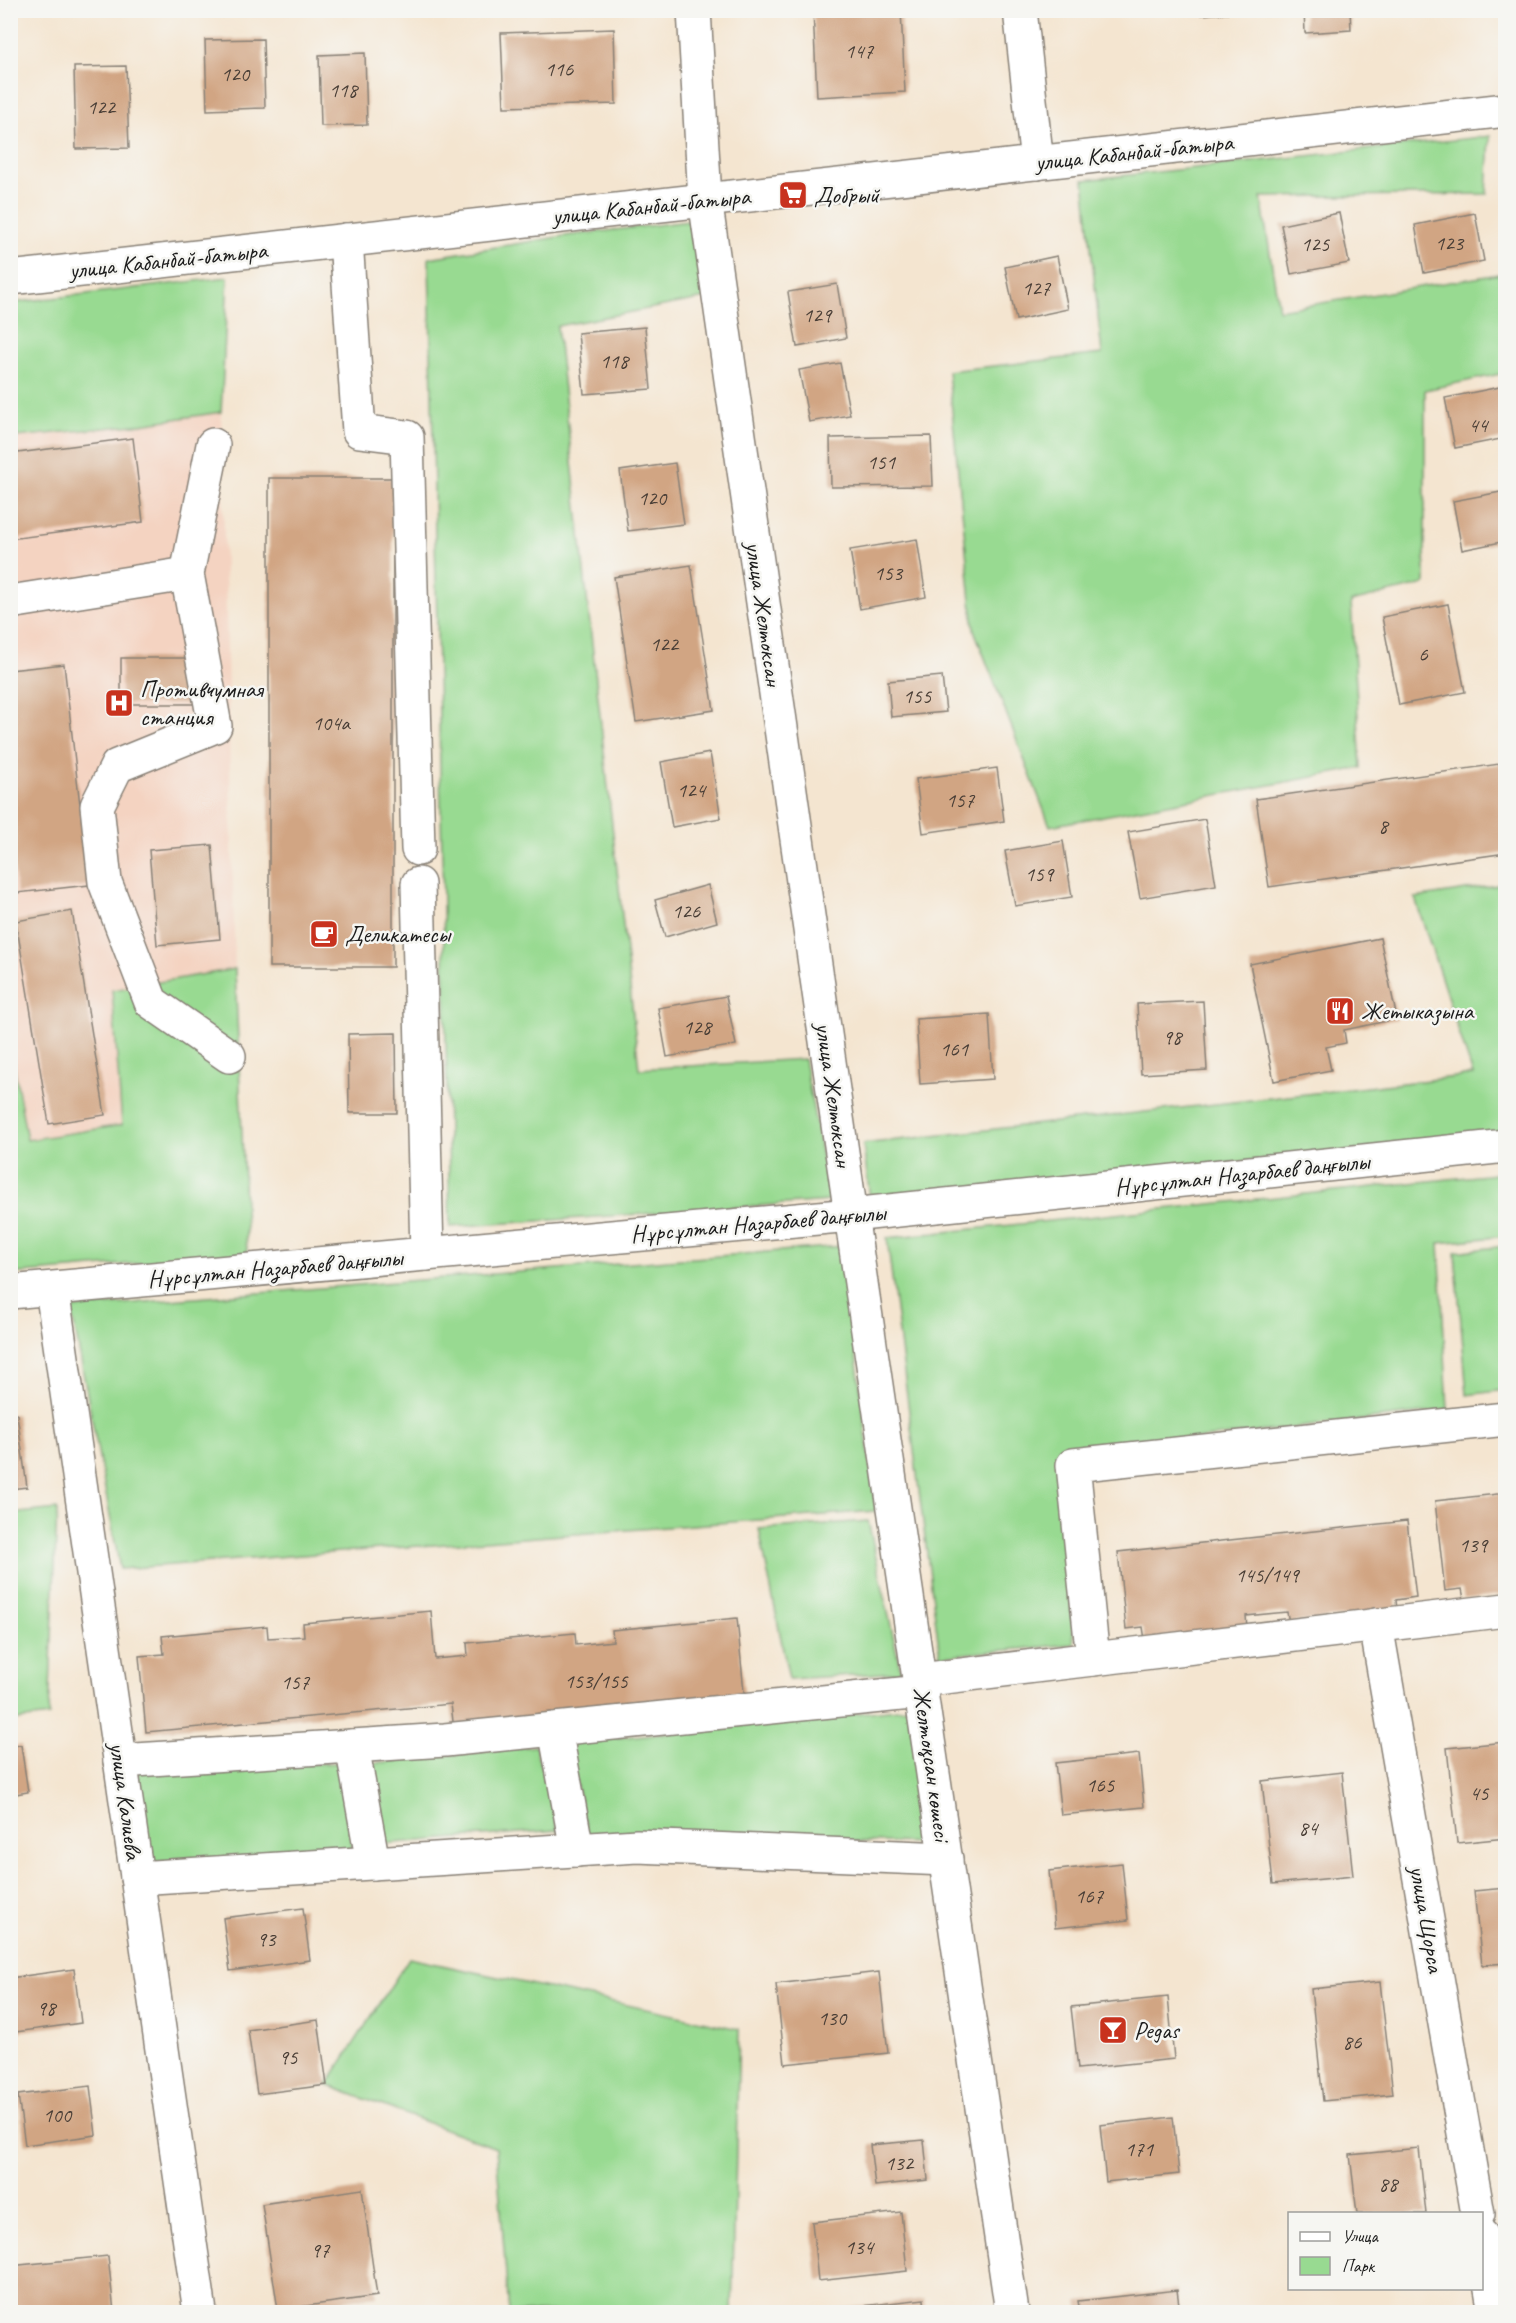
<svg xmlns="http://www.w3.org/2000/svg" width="1516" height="2323" viewBox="0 0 1516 2323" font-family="Caveat,sans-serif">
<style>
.built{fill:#f4d3c1}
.green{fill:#98da91;stroke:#5a7b56;stroke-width:1.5}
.building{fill:#d1a583}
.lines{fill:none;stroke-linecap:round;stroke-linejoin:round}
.minor-casing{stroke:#888076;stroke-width:36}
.major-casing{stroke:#888076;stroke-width:36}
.minor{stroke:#fff;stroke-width:33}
.major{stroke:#fff;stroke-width:33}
.labels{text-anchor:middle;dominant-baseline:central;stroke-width:5;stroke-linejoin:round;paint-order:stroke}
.number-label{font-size:21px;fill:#493e36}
.street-label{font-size:24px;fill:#1c1c1c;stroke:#f6f6f2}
.poi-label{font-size:24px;fill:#1c1c1c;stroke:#f6f6f2;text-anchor:start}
</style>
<rect width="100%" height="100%" fill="#f6f6f2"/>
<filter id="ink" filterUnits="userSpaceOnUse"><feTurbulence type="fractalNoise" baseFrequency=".0167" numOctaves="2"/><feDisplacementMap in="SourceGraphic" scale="12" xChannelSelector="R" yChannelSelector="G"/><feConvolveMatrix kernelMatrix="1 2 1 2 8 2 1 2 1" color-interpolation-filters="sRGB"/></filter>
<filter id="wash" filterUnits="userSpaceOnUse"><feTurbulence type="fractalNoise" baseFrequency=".008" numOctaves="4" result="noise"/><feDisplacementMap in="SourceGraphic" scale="24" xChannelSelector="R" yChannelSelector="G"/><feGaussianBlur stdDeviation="1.35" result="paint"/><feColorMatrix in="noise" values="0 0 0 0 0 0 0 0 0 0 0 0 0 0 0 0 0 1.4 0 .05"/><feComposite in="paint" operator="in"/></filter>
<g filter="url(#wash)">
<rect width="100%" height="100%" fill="#f4e5d0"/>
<path class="built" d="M 10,408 L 17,437 L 134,425 L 221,412 L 235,969 L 247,1254 L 11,1274 Z"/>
<g class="green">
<path d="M 1490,136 L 1487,194 L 1261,197 L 1279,310 L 1499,274 L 1505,294 L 1505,373 L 1425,390 L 1425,584 L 1351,602 L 1361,768 L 1050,826 L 974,630 L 948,371 L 1102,354 L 1084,180 Z"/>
<path d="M 689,221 L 706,298 L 557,326 L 639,1069 L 804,1059 L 830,1201 L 450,1227 L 429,258 L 564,236 Z"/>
<path d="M 228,277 L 221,412 L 134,425 L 17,437 L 10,408 L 11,303 Z"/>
<path d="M 1505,884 L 1505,1136 L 870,1198 L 863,1144 L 1473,1075 L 1415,898 Z"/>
<path d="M 235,969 L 247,1254 L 11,1274 L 10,1043 L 27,1140 L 122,1125 L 112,990 Z"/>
<path d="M 1505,1173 L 1505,1236 L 1439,1243 L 1448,1410 L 1058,1455 L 1074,1644 L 940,1656 L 887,1238 Z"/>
<path d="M 842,1246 L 876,1511 L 120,1569 L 71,1308 Z"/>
<path d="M 1505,1246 L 1505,1390 L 1467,1395 L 1455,1252 Z"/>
<path d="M 57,1509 L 49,1716 L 11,1721 L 11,1514 Z"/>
<path d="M 868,1521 L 901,1672 L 789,1679 L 759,1529 Z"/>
<path d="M 908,1708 L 930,1843 L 588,1836 L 567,1743 Z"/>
<path d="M 535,1746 L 558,1830 L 382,1844 L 366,1764 Z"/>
<path d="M 338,1763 L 353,1851 L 149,1863 L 137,1770 Z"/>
<path d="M 409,1958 L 739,2029 L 732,2312 L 509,2312 L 496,2148 L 327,2085 Z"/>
</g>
<g id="blocks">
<g class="building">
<path d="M 813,10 L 901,10 L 905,92 L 817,97 Z"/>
<path d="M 1202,10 L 1241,10 L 1241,12 L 1202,15 Z"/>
<path d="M 1304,10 L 1350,10 L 1351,30 L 1305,33 Z"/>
<path d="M 614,29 L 616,104 L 504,107 L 501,33 Z"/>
<path d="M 263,39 L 265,108 L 207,110 L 205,40 Z"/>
<path d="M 365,53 L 367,125 L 321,126 L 319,55 Z"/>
<path d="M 126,66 L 129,148 L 76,149 L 74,67 Z"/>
<path d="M 1339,213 L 1349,263 L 1291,274 L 1281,225 Z"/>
<path d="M 1475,213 L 1484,261 L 1424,273 L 1415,225 Z"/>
<path d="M 1057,256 L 1068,309 L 1016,320 L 1005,267 Z"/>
<path d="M 837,284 L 846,338 L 797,347 L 788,292 Z"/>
<path d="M 645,327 L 651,389 L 584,394 L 578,333 Z"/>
<path d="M 840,363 L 850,415 L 809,422 L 799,370 Z"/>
<path d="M 1500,387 L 1506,413 L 1506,438 L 1455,448 L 1445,398 Z"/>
<path d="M 931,436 L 933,486 L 831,487 L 830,438 Z"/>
<path d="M 133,438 L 143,522 L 10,539 L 10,454 Z"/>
<path d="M 675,463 L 684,524 L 628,531 L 620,471 Z"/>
<rect x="269" y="478" width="124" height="489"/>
<path d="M 1506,491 L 1506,541 L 1462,550 L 1453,501 Z"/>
<path d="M 917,539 L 926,597 L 860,609 L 850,550 Z"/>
<path d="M 691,565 L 714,710 L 636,722 L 614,577 Z"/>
<path d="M 1448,604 L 1465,692 L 1399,705 L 1382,617 Z"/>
<rect x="121" y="658" width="74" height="46"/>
<path d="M 64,664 L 89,885 L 17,893 L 10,835 L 10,670 Z"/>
<path d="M 942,676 L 946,712 L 891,717 L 888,681 Z"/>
<path d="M 710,753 L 721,818 L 672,827 L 661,762 Z"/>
<path d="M 1506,763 L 1506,853 L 1269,887 L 1256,799 Z"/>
<path d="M 997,768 L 1004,821 L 923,833 L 916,779 Z"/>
<path d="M 1205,819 L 1216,885 L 1140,898 L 1128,832 Z"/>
<path d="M 1063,841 L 1072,897 L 1015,906 L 1005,851 Z"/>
<path d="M 212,845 L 220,939 L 157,945 L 149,850 Z"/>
<path d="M 708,885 L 717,922 L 665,937 L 655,900 Z"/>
<path d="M 72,911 L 105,1115 L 49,1124 L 16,921 Z"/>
<path d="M 1380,938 L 1397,1019 L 1344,1030 L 1346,1043 L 1326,1047 L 1331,1070 L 1274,1081 L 1250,964 Z"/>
<path d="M 726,996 L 736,1045 L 667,1057 L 658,1008 Z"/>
<path d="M 1203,1001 L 1207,1070 L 1141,1074 L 1137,1004 Z"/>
<path d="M 989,1014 L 993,1079 L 920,1084 L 916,1019 Z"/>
<path d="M 396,1033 L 397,1113 L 349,1113 L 348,1034 Z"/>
<path d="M 17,1414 L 27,1487 L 10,1489 L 10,1415 Z"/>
<path d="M 1506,1493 L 1506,1594 L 1464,1599 L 1462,1589 L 1445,1591 L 1435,1501 Z"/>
<path d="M 1407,1521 L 1416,1597 L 1396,1600 L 1397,1610 L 1289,1623 L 1287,1612 L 1246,1616 L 1247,1628 L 1145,1640 L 1143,1627 L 1126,1629 L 1118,1552 Z"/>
<path d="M 431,1611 L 435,1659 L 468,1656 L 467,1643 L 575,1633 L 576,1645 L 613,1641 L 612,1630 L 737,1618 L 745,1703 L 454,1730 L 451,1704 L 146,1732 L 139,1656 L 164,1654 L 162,1636 L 267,1626 L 268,1638 L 304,1636 L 303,1623 Z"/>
<path d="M 1505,1742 L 1506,1838 L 1457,1843 L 1447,1748 Z"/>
<path d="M 21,1745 L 28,1792 L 10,1795 L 10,1746 Z"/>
<path d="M 1139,1754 L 1144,1807 L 1061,1815 L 1055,1763 Z"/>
<path d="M 1342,1772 L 1353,1876 L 1273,1884 L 1262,1781 Z"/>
<path d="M 1122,1863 L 1128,1920 L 1055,1928 L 1049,1871 Z"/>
<path d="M 1506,1888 L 1506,1963 L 1482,1965 L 1474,1891 Z"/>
<path d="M 303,1908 L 310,1960 L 230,1971 L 223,1918 Z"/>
<path d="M 74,1969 L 81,2023 L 16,2032 L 10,1978 Z"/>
<path d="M 879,1972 L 888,2053 L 785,2064 L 776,1984 Z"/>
<path d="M 1380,1982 L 1393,2094 L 1323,2101 L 1311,1989 Z"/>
<path d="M 1168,1997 L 1174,2059 L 1078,2069 L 1071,2007 Z"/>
<path d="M 318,2020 L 327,2085 L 257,2094 L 248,2030 Z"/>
<path d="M 90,2086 L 96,2135 L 25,2145 L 18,2095 Z"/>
<path d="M 1173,2117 L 1179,2174 L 1106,2182 L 1100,2125 Z"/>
<path d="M 924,2140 L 928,2180 L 875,2186 L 870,2145 Z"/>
<path d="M 1419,2148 L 1426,2214 L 1357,2214 L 1350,2155 Z"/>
<path d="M 362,2189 L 377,2296 L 278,2310 L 262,2204 Z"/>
<path d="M 901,2212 L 907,2271 L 818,2281 L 812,2222 Z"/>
<path d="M 108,2256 L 114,2312 L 10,2312 L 10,2266 Z"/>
<path d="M 1177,2290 L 1180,2312 L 1080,2312 L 1078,2301 Z"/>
<path d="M 924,2299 L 925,2312 L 828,2312 L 828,2310 Z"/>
</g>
</g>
</g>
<g filter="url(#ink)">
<use href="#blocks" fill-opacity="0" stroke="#888076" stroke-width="1.5"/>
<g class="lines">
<g class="minor-casing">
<g id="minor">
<path d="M 694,10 L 705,199 L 851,1215"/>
<path d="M 1020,10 L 1037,163"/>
<path d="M 346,240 L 359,431 L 407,437 L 418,849"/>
<path d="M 213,445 L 187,574 L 215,726 L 117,766 L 97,806 L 105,882 L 151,1002 L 229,1056"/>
<path d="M 10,602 L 187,574"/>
<path d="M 418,884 L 427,1254"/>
<path d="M 52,1289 L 200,2312"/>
<path d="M 1506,1419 L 1073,1465 L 1093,1659 L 1506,1610"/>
<path d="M 1376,1625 L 1478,2214"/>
<path d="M 920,1680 L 1093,1659"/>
<path d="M 555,1729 L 577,1850"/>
<path d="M 352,1746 L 373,1863"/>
<path d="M 120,1761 L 445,1740 L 921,1692"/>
<path d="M 137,1878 L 637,1846 L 946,1859"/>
<path d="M 1482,2236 L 1495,2312"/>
</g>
</g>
<g class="major-casing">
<g id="major">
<path d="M 10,278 L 1506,110"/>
<path d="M 851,1215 L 1012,2312"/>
<path d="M 10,1292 L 851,1215 L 1506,1146"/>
</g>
</g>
<use href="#minor" class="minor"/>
<use href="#major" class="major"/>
</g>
</g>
<defs>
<g id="supermarket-square" transform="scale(1.5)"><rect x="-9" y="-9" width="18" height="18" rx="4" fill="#c8321e" stroke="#f6f6f2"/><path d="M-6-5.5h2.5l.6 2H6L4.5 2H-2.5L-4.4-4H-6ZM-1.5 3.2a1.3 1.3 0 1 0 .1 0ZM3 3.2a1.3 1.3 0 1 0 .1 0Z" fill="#fff"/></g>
<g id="hospital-square" transform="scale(1.5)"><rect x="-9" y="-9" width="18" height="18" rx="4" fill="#c8321e" stroke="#f6f6f2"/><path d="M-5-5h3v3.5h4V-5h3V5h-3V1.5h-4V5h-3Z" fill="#fff"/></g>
<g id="cafe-square" transform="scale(1.5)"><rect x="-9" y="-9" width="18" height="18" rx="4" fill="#c8321e" stroke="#f6f6f2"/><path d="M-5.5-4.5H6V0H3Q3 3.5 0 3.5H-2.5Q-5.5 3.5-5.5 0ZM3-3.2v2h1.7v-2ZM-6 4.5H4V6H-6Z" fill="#fff"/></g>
<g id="restaurant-square" transform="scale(1.5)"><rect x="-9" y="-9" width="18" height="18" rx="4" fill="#c8321e" stroke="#f6f6f2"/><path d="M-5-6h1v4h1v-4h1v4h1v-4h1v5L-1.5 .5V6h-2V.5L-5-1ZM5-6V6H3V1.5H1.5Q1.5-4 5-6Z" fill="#fff"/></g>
<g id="bar-square" transform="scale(1.5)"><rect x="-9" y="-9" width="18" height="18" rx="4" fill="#c8321e" stroke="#f6f6f2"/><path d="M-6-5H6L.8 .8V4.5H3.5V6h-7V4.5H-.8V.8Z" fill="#fff"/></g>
</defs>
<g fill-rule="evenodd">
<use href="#supermarket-square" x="793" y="195"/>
<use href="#hospital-square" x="119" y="703"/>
<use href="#cafe-square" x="324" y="934"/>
<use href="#restaurant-square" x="1340" y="1011"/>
<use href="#bar-square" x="1113" y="2030"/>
</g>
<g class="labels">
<g class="number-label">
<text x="859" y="51">147</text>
<text x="559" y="69">116</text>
<text x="235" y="74">120</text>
<text x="343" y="90">118</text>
<text x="101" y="107">122</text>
<text x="1449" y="243">123</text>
<text x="1315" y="244">125</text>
<text x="1036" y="288">127</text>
<text x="817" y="315">129</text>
<text x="614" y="361">118</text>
<text x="1478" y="425">44</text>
<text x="881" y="462">151</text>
<text x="652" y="498">120</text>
<text x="888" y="573">153</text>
<text x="664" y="644">122</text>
<text x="1423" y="654">6</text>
<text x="917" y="696">155</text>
<text x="331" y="723">104а</text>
<text x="691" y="790">124</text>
<text x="960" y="800">157</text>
<text x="1383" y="826">8</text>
<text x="1039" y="874">159</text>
<text x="686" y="911">126</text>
<text x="697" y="1027">128</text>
<text x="1172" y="1037">98</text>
<text x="954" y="1049">161</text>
<text x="1473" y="1545">139</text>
<text x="1267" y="1575">145/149</text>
<text x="596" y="1681">153/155</text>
<text x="295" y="1682">157</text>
<text x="1100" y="1785">165</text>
<text x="1479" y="1793">45</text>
<text x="1308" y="1828">84</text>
<text x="1089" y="1896">167</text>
<text x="266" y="1939">93</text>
<text x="46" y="2008">98</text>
<text x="832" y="2018">130</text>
<text x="1352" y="2042">86</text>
<text x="288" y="2057">95</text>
<text x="57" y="2115">100</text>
<text x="1139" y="2149">171</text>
<text x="899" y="2163">132</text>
<text x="1388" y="2184">88</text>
<text x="859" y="2247">134</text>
<text x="320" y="2250">97</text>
</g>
<g class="street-label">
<text transform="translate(1134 152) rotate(-6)">улица Кабанбай-батыра</text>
<text transform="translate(651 206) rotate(-6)">улица Кабанбай-батыра</text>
<text transform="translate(168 260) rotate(-6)">улица Кабанбай-батыра</text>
<text transform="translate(764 614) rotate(82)">улица Желтоксан</text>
<text transform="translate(834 1095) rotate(82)">улица Желтоксан</text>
<text transform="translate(1242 1174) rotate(-6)">Нұрсұлтан Назарбаев даңғылы</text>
<text transform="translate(758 1223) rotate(-5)">Нұрсұлтан Назарбаев даңғылы</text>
<text transform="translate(275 1268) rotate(-5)">Нұрсұлтан Назарбаев даңғылы</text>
<text transform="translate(932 1764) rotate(82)">Желтоқсан көшесі</text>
<text transform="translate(126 1801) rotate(82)">улица Калиева</text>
<text transform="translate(1427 1919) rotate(80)">улица Щорса</text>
</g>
<g class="poi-label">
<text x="814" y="195">Добрый</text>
<text x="140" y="689">Противчумная<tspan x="140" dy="28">станция</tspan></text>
<text x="345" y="934">Деликатесы</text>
<text x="1361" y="1011">Жетыказына</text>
<text x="1134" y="2030">Pegas</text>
</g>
</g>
<rect width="1516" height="2323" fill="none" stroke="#f6f6f2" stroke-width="36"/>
<rect x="1288" y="2212" width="195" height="78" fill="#f6f6f2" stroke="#9f9f9c" stroke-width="1.5"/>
<rect x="1300" y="2232" width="30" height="9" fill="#ffffff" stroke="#9f9f9c" stroke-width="1.5"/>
<text x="1342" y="2242" font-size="18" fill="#1c1c1c">Улица</text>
<rect x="1300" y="2257" width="30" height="18" fill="#98da91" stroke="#9f9f9c" stroke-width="1.5"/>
<text x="1342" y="2272" font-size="18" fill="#1c1c1c">Парк</text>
</svg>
